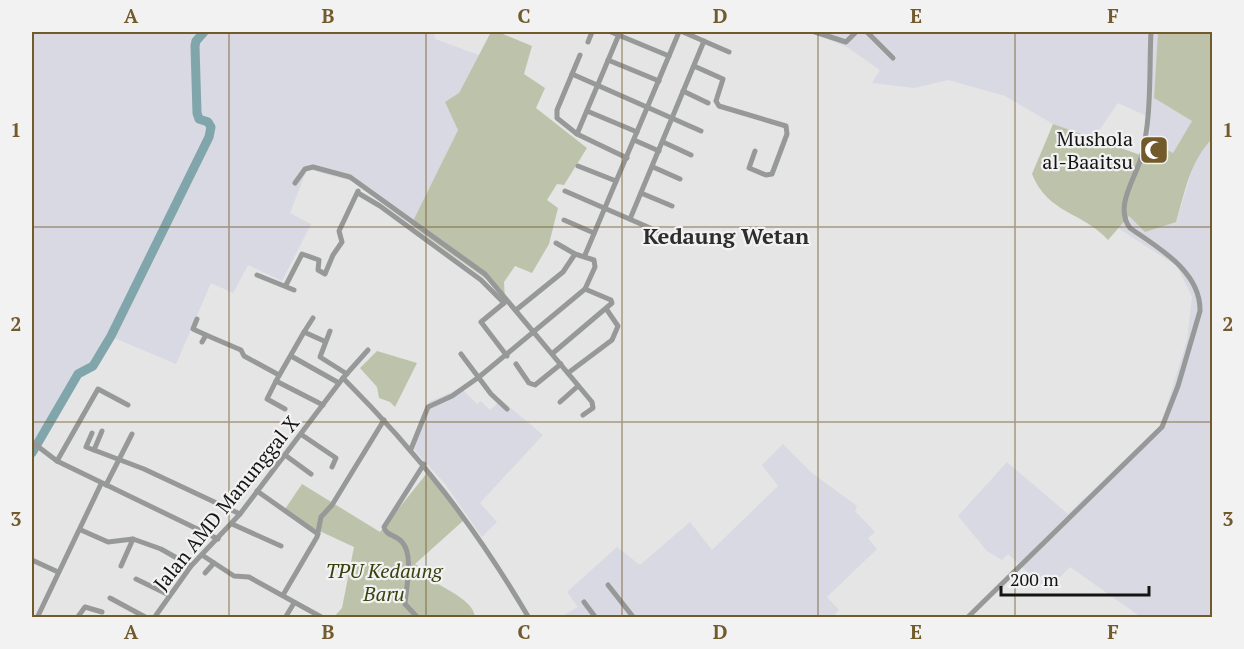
<svg xmlns="http://www.w3.org/2000/svg" width="1244" height="649" viewBox="0 0 1244 649" font-family="'PT Serif',serif">
<style>
.built{fill:#d8d9e2}
.green{fill:#bdc3aa}
.lines{fill:none;stroke-linecap:round;stroke-linejoin:round}
.river{stroke:#80a5aa;stroke-width:9}
.minor{stroke:#979898;stroke-width:5}
.grid{fill:none;stroke:#725a2b;stroke-width:1.5;stroke-opacity:0.55}
.labels{text-anchor:middle;dominant-baseline:central;stroke-width:4.5;stroke-linejoin:round;paint-order:stroke}
.poi-label{font-size:20px;fill:#141414;stroke:#f2f2f3;text-anchor:end}
.street-label{font-size:20px;fill:#141414;stroke:#f2f2f3}
.park-label{font-size:20px;font-style:italic;fill:#39410e;stroke:#f2f2f3}
.quarter-label{font-size:22px;font-weight:bold;fill:#2d2d2e;stroke:#f2f2f3}
.neatline{fill:none;stroke:#725a2b;stroke-width:2}
.grid-label{font-size:20px;text-anchor:middle;font-weight:bold;fill:#725a2b}
</style>
<rect width="100%" height="100%" fill="#e5e5e6"/>
<g class="built">
<path d="M 32,32 L 434,32 L 435,39 L 479,55 L 459,93 L 458,130 L 411,225 L 352,181 L 307,169 L 290,213 L 311,224 L 282,281 L 248,265 L 233,293 L 211,283 L 176,364 L 112,337 L 95,367 L 78,371 L 32,453 Z"/>
<path d="M 810,32 L 1158,32 L 1154,98 L 1192,121 L 1173,153 L 1150,141 L 1149,117 L 1118,103 L 1093,139 L 1053,124 L 1005,96 L 948,80 L 914,88 L 872,83 L 880,70 L 847,47 Z"/>
<path d="M 1212,139 L 1212,617 L 1141,617 L 1070,567 L 1047,590 L 1008,554 L 1002,560 L 987,551 L 958,516 L 1007,462 L 1068,514 L 1161,425 L 1187,340 L 1192,297 L 1177,266 L 1118,228 L 1129,216 L 1176,222 L 1194,164 L 1199,152 Z"/>
<path d="M 461,388 L 477,404 L 481,401 L 490,410 L 501,400 L 543,435 L 480,503 L 497,522 L 482,537 L 445,484 L 411,446 L 429,402 Z"/>
<path d="M 783,444 L 812,473 L 857,506 L 855,511 L 875,532 L 868,538 L 877,549 L 827,597 L 839,610 L 834,615 L 836,617 L 564,615 L 578,607 L 567,592 L 617,547 L 640,565 L 690,522 L 712,550 L 778,486 L 762,465 Z"/>
</g>
<g class="green">
<path d="M 491,32 L 498,32 L 532,46 L 524,74 L 545,88 L 536,108 L 587,148 L 564,185 L 557,184 L 547,200 L 558,208 L 549,244 L 532,273 L 515,266 L 504,282 L 505,300 L 489,281 L 411,225 L 458,130 L 445,102 L 459,93 Z"/>
<path d="M 1158,32 L 1212,32 L 1212,139 C 1190,161 1185,192 1176,222 L 1145,232 L 1129,216 L 1108,240 C 1083,212 1048,214 1032,174 L 1053,124 L 1146,157 L 1150,141 L 1173,153 L 1192,121 L 1154,98 Z"/>
<path d="M 377,351 L 417,363 L 395,407 L 390,402 L 379,398 L 377,387 L 360,368 Z"/>
<path d="M 427,473 L 464,520 L 415,564 L 429,573 L 431,580 C 444,588 474,601 475,617 L 334,617 L 342,608 L 354,547 L 313,528 L 285,509 L 302,484 L 380,532 Z"/>
</g>
<g class="lines">
<path class="river" d="M 32,453 L 78,374 L 93,366 L 111,336 L 209,137 L 211,127 L 208,122 L 199,119 L 197,113 L 195,46 L 196,41 L 204,32"/>
<g class="minor">
<path d="M 611,32 L 669,56"/>
<path d="M 683,32 L 729,52"/>
<path d="M 815,32 L 846,42 L 856,32"/>
<path d="M 867,32 L 893,58"/>
<path d="M 588,42 L 592,32"/>
<path d="M 580,55 L 557,110 L 557,118 L 577,134 L 627,158"/>
<path d="M 608,60 L 659,81"/>
<path d="M 694,66 L 723,79 L 716,101 L 719,106 L 786,126 L 787,134 L 772,174 L 766,175 L 749,168 L 755,151"/>
<path d="M 572,74 L 701,131"/>
<path d="M 683,91 L 708,103"/>
<path d="M 587,111 L 637,132"/>
<path d="M 577,134 L 620,32"/>
<path d="M 634,140 L 659,151"/>
<path d="M 663,142 L 691,155"/>
<path d="M 578,166 L 616,181"/>
<path d="M 653,167 L 680,179"/>
<path d="M 295,183 L 305,169 L 313,167 L 350,177 L 485,274 L 592,402 L 593,408 L 583,415"/>
<path d="M 565,191 L 657,231"/>
<path d="M 358,193 L 380,206 L 481,280 L 504,303"/>
<path d="M 641,193 L 672,206"/>
<path d="M 630,219 L 704,41"/>
<path d="M 564,220 L 594,233"/>
<path d="M 585,255 L 679,32"/>
<path d="M 257,275 L 294,290"/>
<path d="M 286,285 L 302,254 L 319,260 L 318,270 L 325,274 L 333,255 L 342,242 L 339,231 L 358,191"/>
<path d="M 504,303 L 481,322 L 507,356"/>
<path d="M 516,310 L 563,272 L 575,254"/>
<path d="M 313,318 L 304,332 L 324,341"/>
<path d="M 197,319 L 193,329 L 206,335"/>
<path d="M 330,331 L 320,357 L 347,374"/>
<path d="M 304,332 L 276,381 L 323,405"/>
<path d="M 202,342 L 206,335 L 241,350 L 244,356 L 279,375"/>
<path d="M 368,350 L 343,378 C 418,453 475,526 529,618"/>
<path d="M 553,353 L 612,303 L 611,300 L 585,289"/>
<path d="M 461,354 L 491,394 L 507,409"/>
<path d="M 291,356 L 339,383"/>
<path d="M 516,364 L 529,383 L 535,385 L 561,364"/>
<path d="M 568,373 L 612,340 L 618,326 L 607,310"/>
<path d="M 276,381 L 267,399 L 285,409"/>
<path d="M 560,402 L 578,386"/>
<path d="M 92,433 L 86,447 L 144,469 L 240,514"/>
<path d="M 302,435 L 336,458 L 332,467"/>
<path d="M 32,442 L 57,461 L 218,539"/>
<path d="M 411,449 L 428,407 L 452,396 L 479,377 L 585,289 L 595,267 L 594,260 L 575,254 L 556,243"/>
<path d="M 94,450 L 102,431"/>
<path d="M 285,455 L 311,474"/>
<path d="M 57,461 L 98,389 L 128,405"/>
<path d="M 106,485 L 132,434"/>
<path d="M 257,491 L 318,534"/>
<path d="M 232,524 L 281,546"/>
<path d="M 81,530 L 108,542 L 133,539 L 161,549 L 191,566"/>
<path d="M 202,555 L 234,576 L 249,577 L 323,618"/>
<path d="M 32,560 L 58,572"/>
<path d="M 121,566 L 133,539"/>
<path d="M 205,573 L 214,563"/>
<path d="M 136,579 L 169,595"/>
<path d="M 608,585 L 634,618"/>
<path d="M 283,595 L 317,537 L 321,517 L 332,505 L 384,420"/>
<path d="M 110,598 L 147,618"/>
<path d="M 584,602 L 596,618"/>
<path d="M 37,618 L 101,484"/>
<path d="M 77,618 L 85,607 L 102,612"/>
<path d="M 154,618 L 191,566 L 240,514 L 343,378"/>
<path d="M 285,618 L 294,603"/>
<path d="M 418,618 L 405,604 C 406,588 414,555 402,542 C 396,535 386,536 384,527 L 424,464"/>
<path d="M 967,618 L 1162,427 L 1178,386 L 1200,311 C 1201,271 1157,247 1130,228 C 1114,207 1135,179 1141,158 C 1152,118 1149,72 1151,32"/>
</g>
</g>
<path class="grid" d="M 229,32 L 229,618M 426,32 L 426,618M 622,32 L 622,618M 818,32 L 818,618M 1015,32 L 1015,618M 32,227 L 1212,227M 32,422 L 1212,422"/>
<defs>
<g id="mosque-square" transform="scale(1.5)"><rect x="-9" y="-9" width="18" height="18" rx="4" fill="#725a2b" stroke="#f2f2f3"/><path d="M3.5-4.9A6 6 0 1 0 3.5 4.9A5 5 0 1 1 3.5-4.9Z" fill="#fff"/></g>
</defs>
<g fill-rule="evenodd">
<use href="#mosque-square" x="1154" y="150"/>
</g>
<g class="labels">
<g class="poi-label">
<text x="1133" y="138">Mushola<tspan x="1133" dy="23">al-Baaitsu</tspan></text>
</g>
<g class="street-label">
<text transform="translate(226 503) rotate(-51)">Jalan AMD Manunggal X</text>
</g>
<g class="park-label">
<text x="384" y="570">TPU Kedaung<tspan x="384" dy="23">Baru</tspan></text>
</g>
<g class="quarter-label">
<text x="726" y="235">Kedaung Wetan</text>
</g>
</g>
<rect width="1244" height="649" fill="none" stroke="#f2f2f3" stroke-width="66"/>
<path d="M1001 586v9h148v-9" fill="none" stroke="#141414" stroke-width="3"/>
<text x="1010" y="586" font-size="18" fill="#141414" stroke="#f2f2f3" stroke-width="4.5" paint-order="stroke">200 m</text>
<rect x="33" y="33" width="1178" height="583" class="neatline"/>
<g class="grid-label">
<text x="131" y="23">A</text>
<text x="328" y="23">B</text>
<text x="524" y="23">C</text>
<text x="720" y="23">D</text>
<text x="916" y="23">E</text>
<text x="1113" y="23">F</text>
<text x="16" y="137">1</text>
<text x="1228" y="137">1</text>
<text x="16" y="331">2</text>
<text x="1228" y="331">2</text>
<text x="16" y="526">3</text>
<text x="1228" y="526">3</text>
<text x="131" y="639">A</text>
<text x="328" y="639">B</text>
<text x="524" y="639">C</text>
<text x="720" y="639">D</text>
<text x="916" y="639">E</text>
<text x="1113" y="639">F</text>
</g>
</svg>
